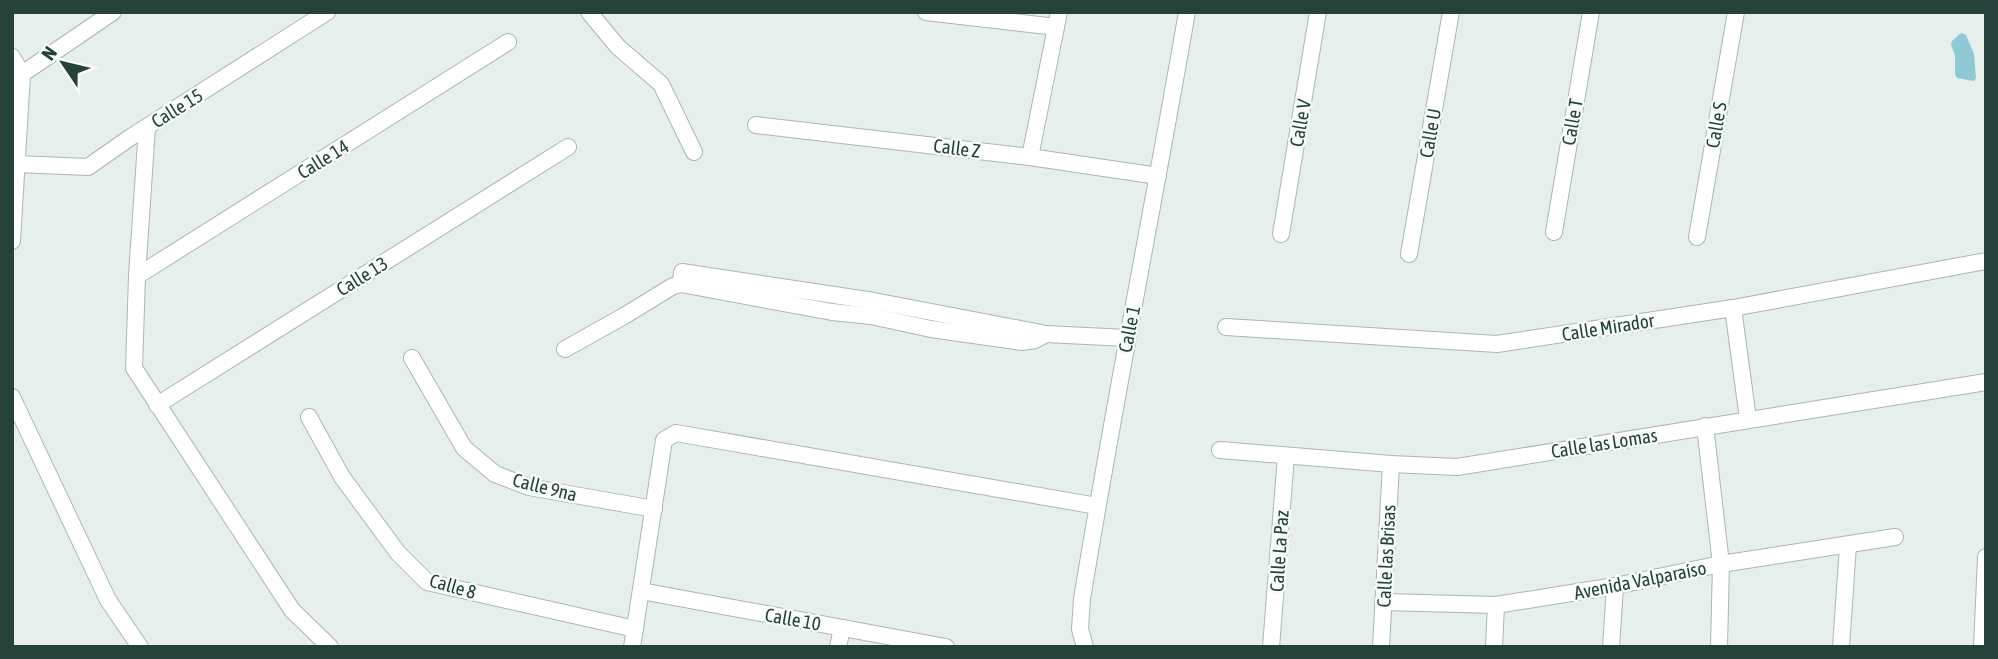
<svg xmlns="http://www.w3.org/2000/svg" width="1998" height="659" viewBox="0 0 1998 659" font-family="'Asap Condensed',sans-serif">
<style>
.water{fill:#8ec9d4}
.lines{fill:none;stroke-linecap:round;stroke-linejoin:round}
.minor-casing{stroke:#a8b8b2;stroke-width:18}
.minor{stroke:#fff;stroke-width:16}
.labels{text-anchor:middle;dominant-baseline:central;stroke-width:5;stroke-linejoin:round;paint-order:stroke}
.street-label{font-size:19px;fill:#24423a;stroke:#f7fbf9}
</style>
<rect width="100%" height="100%" fill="#e6efeb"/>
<path class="water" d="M 1961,33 L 1966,35 L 1974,54 L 1976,78 L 1974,81 L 1957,78 L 1955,74 L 1955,55 L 1951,45 L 1952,41 Z"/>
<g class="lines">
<g class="minor-casing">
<g id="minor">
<path d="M 589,12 L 618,47 L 661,84 L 694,152"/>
<path d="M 926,12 L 1056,27"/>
<path d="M 12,57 L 22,74 L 12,241"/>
<path d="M 22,74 L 113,12"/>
<path d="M 756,125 L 1030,157 L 1158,176"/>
<path d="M 147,127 L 137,276 L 134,368 L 292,610 L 330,647"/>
<path d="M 1030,157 L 1059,12"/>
<path d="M 17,164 L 88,167 L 131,137 L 327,12"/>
<path d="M 1554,232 L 1591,12"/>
<path d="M 1281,234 L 1318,12"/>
<path d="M 1697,237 L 1736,12"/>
<path d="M 1409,254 L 1451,12"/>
<path d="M 137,276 L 508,42"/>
<path d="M 681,284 L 682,272 L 874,301 L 1046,334 L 1127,338"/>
<path d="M 1733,308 L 1748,419"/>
<path d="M 1226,327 L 1497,344 L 1733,308 L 1986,261"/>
<path d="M 565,349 L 624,316 L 673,286 L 681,284 L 832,312 L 871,316 L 931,329 L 1022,342 L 1035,340 L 1046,334"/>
<path d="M 412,358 L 464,448 L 495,474 L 529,487 L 654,509"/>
<path d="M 12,397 L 108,600 L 140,647"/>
<path d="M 157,405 L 568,147"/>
<path d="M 309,417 L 342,477 L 398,553 L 427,582 L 635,629"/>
<path d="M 1705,426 L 1721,564 L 1719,647"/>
<path d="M 1220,450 L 1391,464 L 1457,467 L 1986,382"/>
<path d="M 641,591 L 946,647"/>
<path d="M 1383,602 L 1496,605 L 1615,586 L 1721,564 L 1895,537"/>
<path d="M 632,647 L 664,440 L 676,433 L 1097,506"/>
<path d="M 838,647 L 842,628"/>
<path d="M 1085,647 L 1080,629 L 1082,599 C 1114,403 1153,208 1187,12"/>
<path d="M 1271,647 L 1286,456"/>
<path d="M 1381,647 L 1391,464"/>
<path d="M 1494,647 L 1496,605"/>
<path d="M 1611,647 L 1615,586"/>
<path d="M 1841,647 L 1848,545"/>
<path d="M 1982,647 L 1986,557"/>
</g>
</g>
<use href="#minor" class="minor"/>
</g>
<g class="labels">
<g class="street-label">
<text transform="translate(177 108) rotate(-32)">Calle 15</text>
<text transform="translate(1572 122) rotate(-80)">Calle T</text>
<text transform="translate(1300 123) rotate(-80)">Calle V</text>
<text transform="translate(1716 125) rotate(-80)">Calle S</text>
<text transform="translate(1430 133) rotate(-80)">Calle U</text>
<text transform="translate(957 148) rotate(7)">Calle Z</text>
<text transform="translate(323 159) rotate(-32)">Calle 14</text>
<text transform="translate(362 276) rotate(-32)">Calle 13</text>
<text transform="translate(1608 327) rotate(-9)">Calle Mirador</text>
<text transform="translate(1129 329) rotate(-79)">Calle 1</text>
<text transform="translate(1604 443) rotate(-9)">Calle las Lomas</text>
<text transform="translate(545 487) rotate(14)">Calle 9na</text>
<text transform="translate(1279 551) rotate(-86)">Calle La Paz</text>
<text transform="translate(1386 556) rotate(-87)">Calle las Brisas</text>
<text transform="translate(1640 580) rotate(-11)">Avenida Valparaíso</text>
<text transform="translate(453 586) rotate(16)">Calle 8</text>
<text transform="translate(793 619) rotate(10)">Calle 10</text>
</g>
</g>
<rect width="1998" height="659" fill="none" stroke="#24423a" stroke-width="28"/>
<g transform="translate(63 63) rotate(305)" stroke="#f7fbf9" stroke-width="5" paint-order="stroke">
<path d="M0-5L12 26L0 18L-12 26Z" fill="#24423a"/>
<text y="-10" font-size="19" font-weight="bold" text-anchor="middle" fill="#24423a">N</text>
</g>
</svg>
